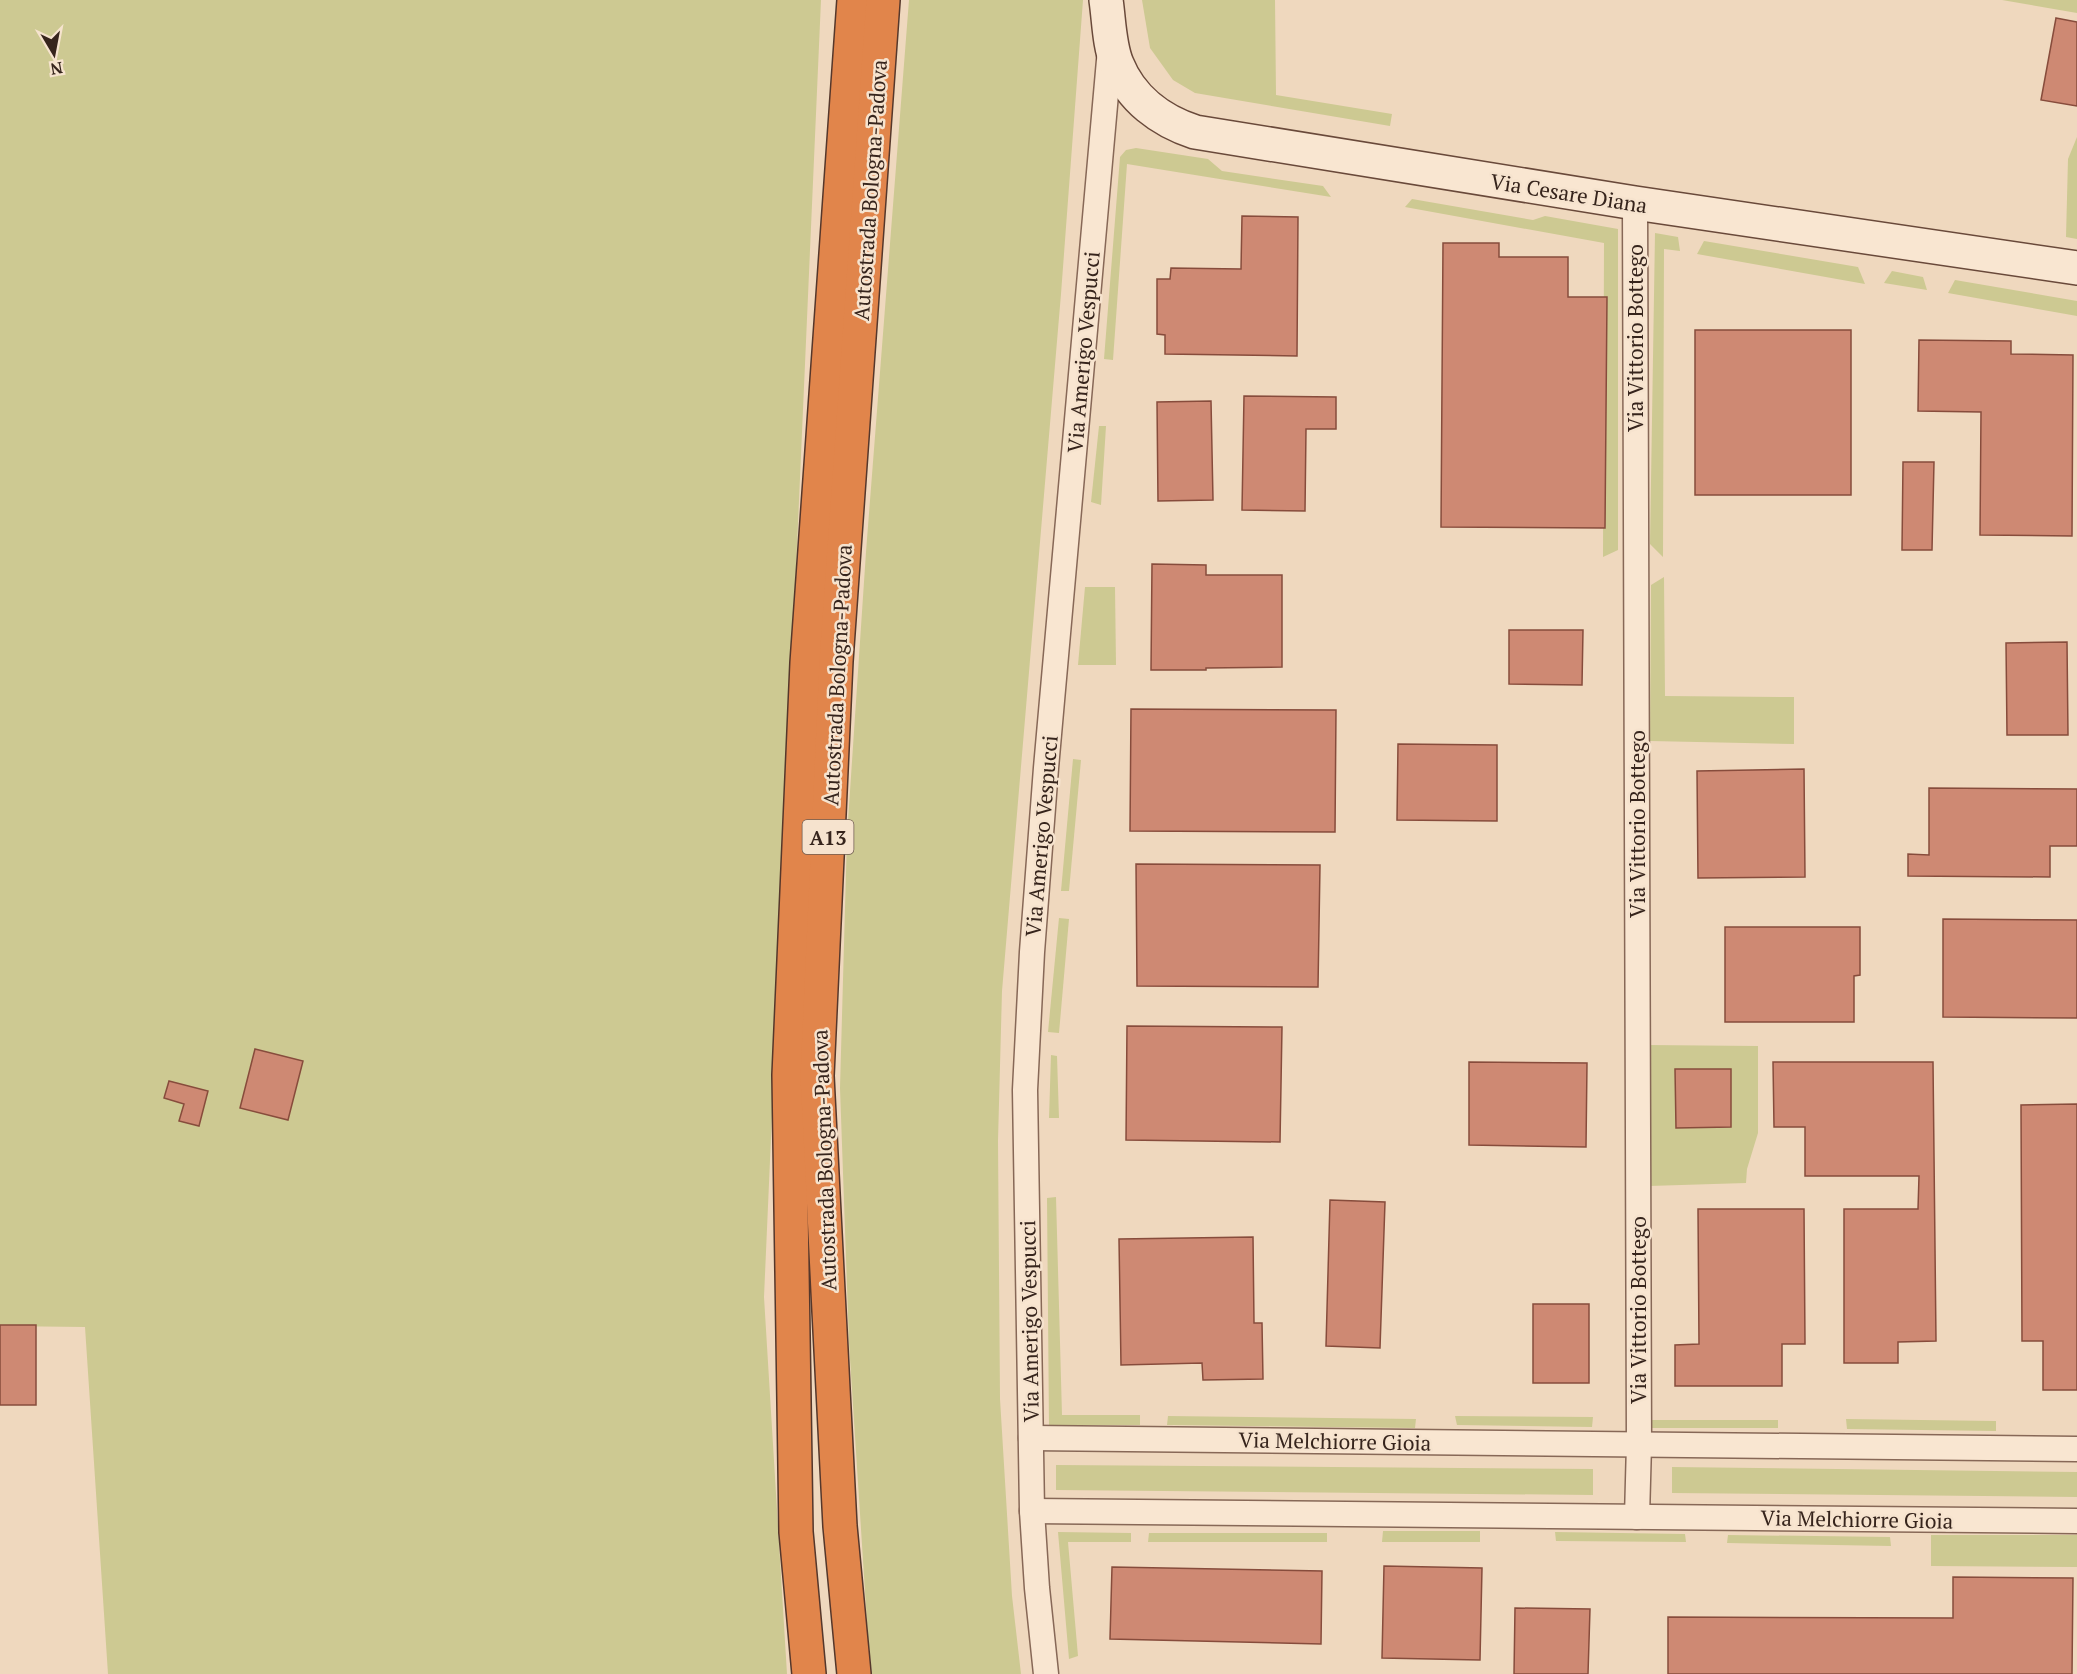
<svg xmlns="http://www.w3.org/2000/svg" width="2077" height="1674" viewBox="0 0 2077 1674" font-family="'PT Serif',serif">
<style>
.green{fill:#cdc992}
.building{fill:#ce8973;stroke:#874c3c;stroke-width:1.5}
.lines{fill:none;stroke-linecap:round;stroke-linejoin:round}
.street-casing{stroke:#876857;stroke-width:27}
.secondary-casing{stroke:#69493a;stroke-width:36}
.highway-casing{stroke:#55372b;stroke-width:36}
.street{stroke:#f9e6d1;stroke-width:24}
.secondary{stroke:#f9e6d1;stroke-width:33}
.highway{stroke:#e1854b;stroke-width:33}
.labels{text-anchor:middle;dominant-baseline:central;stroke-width:5;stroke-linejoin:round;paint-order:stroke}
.shield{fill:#f6e3ce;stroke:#705d51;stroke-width:1.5}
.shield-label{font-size:20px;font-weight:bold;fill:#36241c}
.street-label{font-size:21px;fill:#36241c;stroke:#f6e3ce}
</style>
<rect width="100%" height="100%" fill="#efd8be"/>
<g class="green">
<path d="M 0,0 L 821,0 L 764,1297 L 787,1674 L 108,1674 L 85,1327 L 0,1326 Z"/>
<path d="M 909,0 L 1083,0 L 1061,294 L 1002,991 L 998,1141 L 1000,1399 L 1012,1596 L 1021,1674 L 872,1674 L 868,1638 L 849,1343 L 840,1088 L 847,836 L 866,552 Z"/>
<path d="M 1142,0 L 1275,0 L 1276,95 L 1392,114 L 1390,126 L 1195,93 L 1173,80 L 1150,48 Z"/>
<path d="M 2002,0 L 2077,0 L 2077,13 Z"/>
<path d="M 2077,137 L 2077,239 L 2066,237 L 2068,159 Z"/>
<path d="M 1136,148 L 1208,159 L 1222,171 L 1323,186 L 1331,197 L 1127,164 L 1113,360 L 1104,359 L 1120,157 L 1126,150 Z"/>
<path d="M 1412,199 L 1533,220 L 1545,216 L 1618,229 L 1618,550 L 1603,557 L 1604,243 L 1405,207 Z"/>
<path d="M 1655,233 L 1678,237 L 1680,251 L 1664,249 L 1663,557 L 1650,544 Z"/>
<path d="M 1704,241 L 1858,267 L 1865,284 L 1697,254 Z"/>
<path d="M 1892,271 L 1923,277 L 1927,290 L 1884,283 Z"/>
<path d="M 1955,280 L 2077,301 L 2077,316 L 1948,293 Z"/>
<path d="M 1099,426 L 1106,426 L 1101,505 L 1091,502 Z"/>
<path d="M 1664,577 L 1665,696 L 1794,697 L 1794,744 L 1650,741 L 1651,585 Z"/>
<path d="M 1085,587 L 1115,587 L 1116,665 L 1078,665 Z"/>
<path d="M 1073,759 L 1081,760 L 1069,891 L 1061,891 Z"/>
<path d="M 1059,918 L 1069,919 L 1059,1033 L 1048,1032 Z"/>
<path d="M 1648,1045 L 1758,1046 L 1758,1133 L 1747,1169 L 1746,1183 L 1649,1186 Z"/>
<path d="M 1051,1055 L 1057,1056 L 1059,1118 L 1049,1118 Z"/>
<path d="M 1056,1197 L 1062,1415 L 1140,1415 L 1140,1425 L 1049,1425 L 1047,1198 Z"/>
<path d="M 1168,1416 L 1416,1419 L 1415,1428 L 1167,1425 Z"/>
<path d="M 1455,1416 L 1593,1417 L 1592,1427 L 1457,1425 Z"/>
<path d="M 1846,1419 L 1996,1421 L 1996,1431 L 1847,1429 Z"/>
<rect x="1646" y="1420" width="132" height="8"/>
<path d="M 1056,1465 L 1593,1469 L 1593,1495 L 1056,1490 Z"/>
<path d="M 1672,1467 L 2077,1472 L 2077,1497 L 1672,1493 Z"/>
<path d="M 1383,1531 L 1480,1531 L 1480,1542 L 1382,1542 Z"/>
<path d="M 1058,1532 L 1131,1533 L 1131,1542 L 1068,1542 L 1078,1656 L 1069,1659 Z"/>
<path d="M 1555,1532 L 1685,1534 L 1686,1542 L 1556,1541 Z"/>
<path d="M 1149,1533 L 1327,1533 L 1327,1542 L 1148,1542 Z"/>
<path d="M 1728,1535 L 1890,1537 L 1891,1546 L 1727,1543 Z"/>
<path d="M 1931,1535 L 2077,1535 L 2077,1567 L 1931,1566 Z"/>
</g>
<g class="building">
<path d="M 2056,18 L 2077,22 L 2077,106 L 2041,100 Z"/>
<path d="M 1242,216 L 1298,217 L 1297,356 L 1165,354 L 1165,335 L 1157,334 L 1157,279 L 1170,279 L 1171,268 L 1241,269 Z"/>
<path d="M 1443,243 L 1499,243 L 1499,257 L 1568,257 L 1568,297 L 1607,297 L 1605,528 L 1441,527 Z"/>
<rect x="1695" y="330" width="156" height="165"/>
<path d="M 1919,340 L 2011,341 L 2011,354 L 2073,355 L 2072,536 L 1980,535 L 1981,412 L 1918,411 Z"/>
<path d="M 1244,396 L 1336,397 L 1336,429 L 1306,429 L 1305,511 L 1242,510 Z"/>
<path d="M 1211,401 L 1213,500 L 1158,501 L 1157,402 Z"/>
<path d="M 1903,462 L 1934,462 L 1932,550 L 1902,550 Z"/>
<path d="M 1152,564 L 1206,565 L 1206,575 L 1282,575 L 1282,667 L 1206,668 L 1206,670 L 1151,670 Z"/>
<path d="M 1509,630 L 1583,630 L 1582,685 L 1509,684 Z"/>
<path d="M 2067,642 L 2068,735 L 2007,735 L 2006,643 Z"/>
<path d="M 1131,709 L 1336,710 L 1335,832 L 1130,831 Z"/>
<path d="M 1398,744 L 1497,745 L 1497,821 L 1397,820 Z"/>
<path d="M 1804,769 L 1805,877 L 1698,878 L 1697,771 Z"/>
<path d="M 1929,788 L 2077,789 L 2077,846 L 2050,846 L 2050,877 L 1908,876 L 1908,854 L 1929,855 Z"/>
<path d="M 1136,864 L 1320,865 L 1318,987 L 1137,986 Z"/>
<path d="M 1943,919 L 2077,920 L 2077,1018 L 1943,1017 Z"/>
<path d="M 1725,927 L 1860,927 L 1860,975 L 1854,976 L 1854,1022 L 1725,1022 Z"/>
<path d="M 1127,1026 L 1282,1027 L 1280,1142 L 1126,1140 Z"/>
<path d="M 255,1049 L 303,1061 L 288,1120 L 240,1108 Z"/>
<path d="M 1469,1062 L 1587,1063 L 1586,1147 L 1469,1145 Z"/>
<path d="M 1773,1062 L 1933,1062 L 1936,1341 L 1898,1342 L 1898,1363 L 1844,1363 L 1844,1209 L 1918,1209 L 1919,1176 L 1805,1176 L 1805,1127 L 1774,1127 Z"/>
<path d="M 1675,1069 L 1731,1069 L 1731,1127 L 1676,1128 Z"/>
<path d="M 169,1081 L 208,1091 L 199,1126 L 179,1121 L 184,1104 L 164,1098 Z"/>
<path d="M 2077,1104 L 2077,1390 L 2043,1390 L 2043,1341 L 2022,1341 L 2021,1105 Z"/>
<path d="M 1330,1200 L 1385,1202 L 1380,1348 L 1326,1346 Z"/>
<path d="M 1698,1209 L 1804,1209 L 1805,1344 L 1782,1344 L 1782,1386 L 1675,1386 L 1675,1345 L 1699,1344 Z"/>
<path d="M 1253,1237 L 1254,1323 L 1262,1323 L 1263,1379 L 1203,1380 L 1202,1363 L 1121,1365 L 1119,1239 Z"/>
<rect x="1533" y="1304" width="56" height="79"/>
<rect x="0" y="1325" width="36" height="80"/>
<path d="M 1384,1566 L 1482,1568 L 1480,1660 L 1382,1658 Z"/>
<path d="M 1112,1567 L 1322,1571 L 1321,1644 L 1110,1639 Z"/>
<path d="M 1953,1577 L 2073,1578 L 2072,1674 L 1668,1674 L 1668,1617 L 1953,1618 Z"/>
<path d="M 1515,1608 L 1590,1609 L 1588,1674 L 1514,1674 Z"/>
</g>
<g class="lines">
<g class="street-casing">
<g id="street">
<path d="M 1635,203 L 1639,1444 L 1637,1517"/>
<path d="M 1031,1438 L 2077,1449"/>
<path d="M 1032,1511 L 2077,1521"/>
<path d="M 1046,1674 L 1037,1588 L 1032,1511 L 1025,1090 L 1032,952 L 1046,768 L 1110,49"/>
</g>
</g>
<g class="secondary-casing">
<path id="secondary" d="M 1106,0 C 1109,20 1109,45 1117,64 C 1131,99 1161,121 1195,132 L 1635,203 L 2077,268"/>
</g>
<g class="highway-casing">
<g id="highway">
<path d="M 809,1674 L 796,1532 L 789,1075 L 807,663 L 854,0"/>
<path d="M 854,1674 L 840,1526 L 817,1076 L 836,661 L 883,0"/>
</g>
</g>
<use href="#street" class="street"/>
<use href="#secondary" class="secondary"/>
<use href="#highway" class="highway"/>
</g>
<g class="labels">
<rect class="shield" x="802.5" y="820" width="51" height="34" rx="4.5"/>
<g class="shield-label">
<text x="828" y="837">A13</text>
</g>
<g class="street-label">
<text transform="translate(870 190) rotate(-86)">Autostrada Bologna-Padova</text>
<text transform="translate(1569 193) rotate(9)">Via Cesare Diana</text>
<text transform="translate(1635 338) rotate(-90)">Via Vittorio Bottego</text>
<text transform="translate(1083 352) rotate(-85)">Via Amerigo Vespucci</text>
<text transform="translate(837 675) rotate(-87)">Autostrada Bologna-Padova</text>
<text transform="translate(1637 824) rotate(-90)">Via Vittorio Bottego</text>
<text transform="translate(1041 836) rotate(-85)">Via Amerigo Vespucci</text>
<text transform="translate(824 1160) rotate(-92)">Autostrada Bologna-Padova</text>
<text transform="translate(1638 1310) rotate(-90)">Via Vittorio Bottego</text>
<text transform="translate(1029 1321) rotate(-91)">Via Amerigo Vespucci</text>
<text transform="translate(1335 1441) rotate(1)">Via Melchiorre Gioia</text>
<text transform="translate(1857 1519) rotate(1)">Via Melchiorre Gioia</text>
</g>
</g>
<g transform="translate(54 54) rotate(170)" stroke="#f6e3ce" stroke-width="4.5" paint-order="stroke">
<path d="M0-4.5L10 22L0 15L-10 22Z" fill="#36241c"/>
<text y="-9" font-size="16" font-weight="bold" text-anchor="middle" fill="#36241c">N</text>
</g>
</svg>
